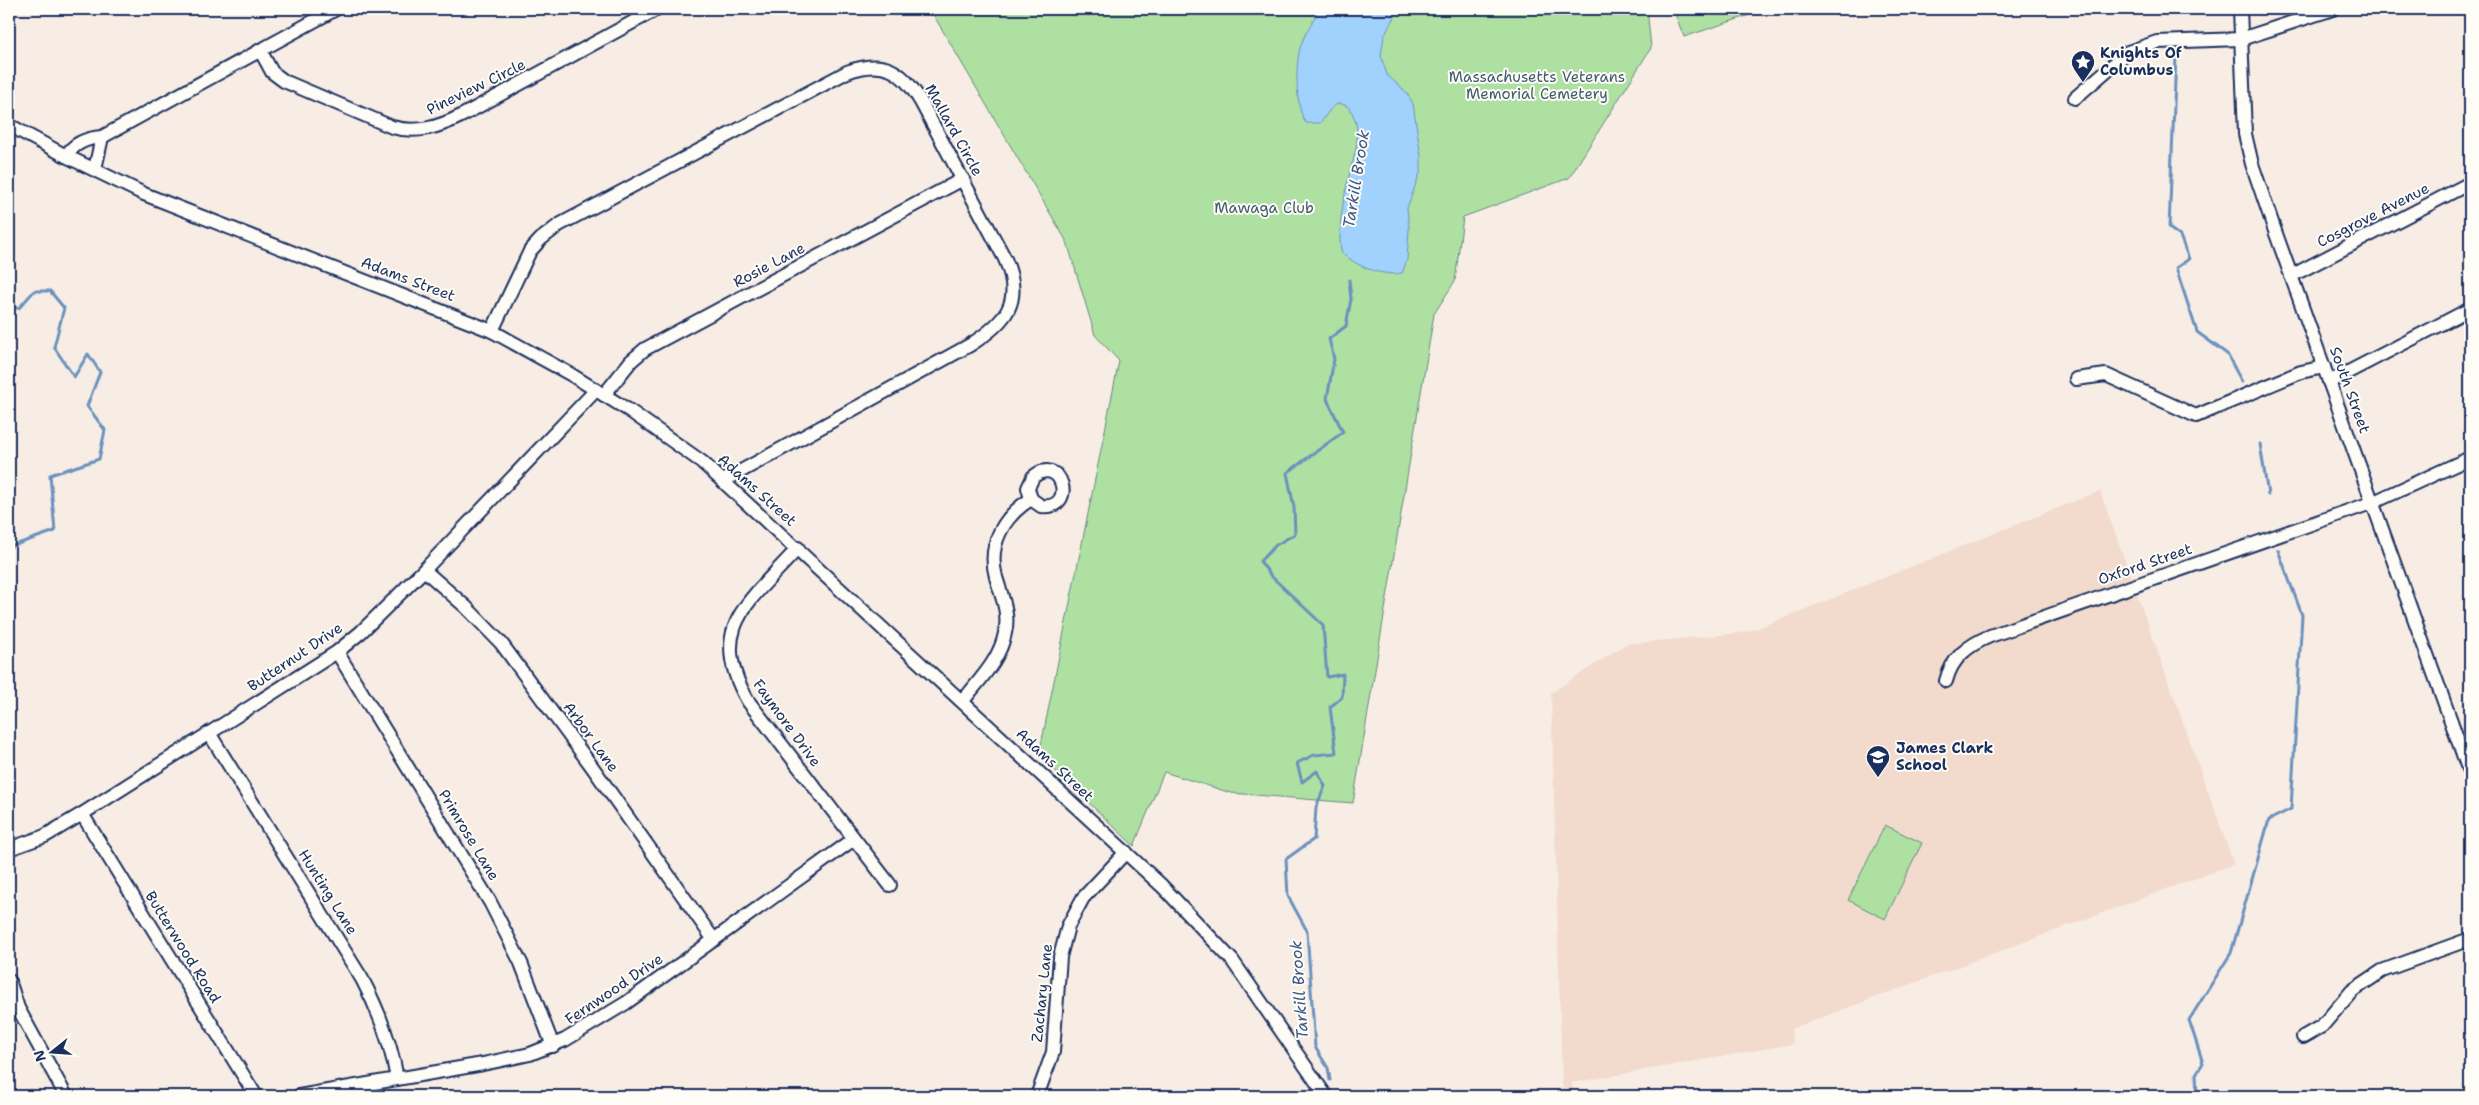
<svg xmlns="http://www.w3.org/2000/svg" width="2479" height="1105" viewBox="0 0 2479 1105" font-family="'Shantell Sans',sans-serif">
<style>
.built{fill:#f2dbcd}
.green{fill:#aee0a1;stroke:#648880}
.water{fill:#a1d2fe;stroke:#6b91be}
.lines{fill:none;stroke-linecap:round;stroke-linejoin:round}
.stream{stroke:#6b91be;stroke-width:3}
.minor-casing{stroke:#1b2f5e;stroke-width:16}
.minor{stroke:#fdfcf7;stroke-width:12}
.labels{text-anchor:middle;dominant-baseline:central;stroke-width:4;stroke-linejoin:round;paint-order:stroke}
.poi-label{font-size:15px;font-weight:bold;fill:#1b2f5e;stroke:#fdfcf7;text-anchor:start}
.park-label{font-size:15px;fill:#405b6f;stroke:#fdfcf7}
.street-label{font-size:15px;fill:#1b2f5e;stroke:#fdfcf7}
.water-label{font-size:16px;font-style:italic;fill:#3c5886;stroke:#fdfcf7}
</style>
<rect width="100%" height="100%" fill="#f8ede4"/>
<filter id="ink" filterUnits="userSpaceOnUse"><feTurbulence type="fractalNoise" baseFrequency=".02" numOctaves="2"/><feDisplacementMap in="SourceGraphic" scale="10" xChannelSelector="R" yChannelSelector="G"/><feConvolveMatrix kernelMatrix="1 2 1 2 8 2 1 2 1" color-interpolation-filters="sRGB"/></filter>
<g filter="url(#ink)">
<path class="built" d="M 2100,491 L 2234,864 L 1791,1029 L 1793,1044 L 1572,1083 L 1574,1096 L 1564,1096 L 1562,1084 L 1551,693 L 1626,644 L 1740,633 L 1758,628 Z"/>
<g class="green">
<path d="M 930,9 L 1647,9 L 1651,48 L 1569,178 L 1463,217 L 1455,281 L 1434,314 L 1353,803 L 1231,793 L 1164,772 L 1134,846 L 1039,755 L 1119,361 L 1095,335 L 1067,242 Z"/>
<path d="M 1673,9 L 1768,9 L 1684,37 Z"/>
<path d="M 1885,825 L 1922,843 L 1885,919 L 1848,900 Z"/>
</g>
<path class="water" d="M 1318,9 L 1399,9 L 1384,36 L 1381,56 L 1387,75 L 1407,93 L 1413,104 L 1421,157 L 1421,170 L 1407,208 L 1409,228 L 1407,260 L 1402,273 C 1383,277 1354,266 1341,251 C 1337,224 1345,194 1351,167 C 1354,157 1358,145 1357,133 C 1357,123 1352,102 1338,104 C 1330,106 1326,117 1320,123 L 1306,123 C 1295,109 1295,61 1301,45 C 1305,32 1314,22 1318,9 Z"/>
<g class="lines">
<g class="stream">
<path d="M 2199,11 L 2199,9"/>
<path d="M 2176,56 L 2169,228 L 2180,236 L 2189,259 L 2176,268 L 2197,332 L 2227,354 L 2242,382"/>
<path d="M 9,308 L 19,308 L 34,291 L 50,291 L 64,308 L 54,347 L 74,377 L 88,354 L 100,372 L 87,406 L 105,430 L 99,459 L 50,475 L 55,531 L 9,547"/>
<path d="M 2260,444 L 2268,495"/>
<path d="M 1330,1080 L 1328,1068 L 1315,1047 L 1307,931 L 1288,896 L 1286,859 L 1314,839 L 1316,807 L 1325,786 L 1317,771 L 1302,782 L 1297,763 L 1314,755 L 1336,753 L 1330,707 L 1342,697 L 1343,674 L 1327,677 L 1323,625 L 1271,576 L 1260,561 L 1276,545 L 1295,534 L 1294,507 L 1287,473 L 1343,432 L 1327,399 L 1334,359 L 1329,339 L 1346,326 L 1351,299 L 1349,280"/>
<path d="M 2197,1096 L 2196,1074 L 2203,1063 L 2189,1020 L 2231,953 L 2269,820 L 2291,809 L 2302,615 L 2278,550"/>
</g>
<g class="minor-casing">
<g id="minor">
<path d="M 2240,9 L 2245,134 L 2252,164 L 2275,231 L 2470,774"/>
<path d="M 260,50 L 272,72 L 284,81 L 392,127 C 417,134 439,127 461,116 L 657,9"/>
<path d="M 2075,98 L 2128,52 L 2157,42 L 2241,39 L 2333,9"/>
<path d="M 9,125 L 66,156 L 144,194 L 492,331 L 570,374 L 630,411 L 702,462 L 1162,886 L 1232,960 L 1326,1096"/>
<path d="M 66,156 C 74,143 87,138 102,137 L 336,9"/>
<path d="M 95,169 L 102,137"/>
<path d="M 2291,276 L 2470,183"/>
<path d="M 492,331 L 530,251 L 541,239 L 559,225 L 847,72 C 883,59 902,69 921,102 L 1005,259 C 1024,302 1006,322 970,345 L 723,481"/>
<path d="M 2076,379 L 2106,375 L 2196,416 L 2301,372 L 2324,367"/>
<path d="M 2329,382 L 2470,309"/>
<path d="M 604,395 L 631,361 L 645,349 L 963,179"/>
<path d="M 798,548 C 751,601 705,627 748,701 L 890,885"/>
<path d="M 424,570 L 466,607 L 501,643 L 593,768 L 714,940"/>
<path d="M 337,652 L 490,902 L 521,963 L 553,1046"/>
<path d="M 1946,681 C 1952,657 1969,645 1990,636 L 2374,502 L 2470,458"/>
<path d="M 963,701 C 979,680 1000,660 1005,633 C 1010,613 1001,595 996,577 C 987,544 1004,516 1031,499 L 1028,488 L 1033,477 C 1062,453 1078,511 1041,506 L 1031,499"/>
<path d="M 209,733 L 362,979 C 379,1011 391,1042 397,1079"/>
<path d="M 82,814 L 256,1096"/>
<path d="M 9,849 L 45,836 L 82,814 L 337,652 L 361,632 L 424,570 L 596,390"/>
<path d="M 9,980 L 18,1008 L 66,1096"/>
<path d="M 2303,1037 L 2322,1026 L 2352,991 L 2382,971 L 2470,939"/>
<path d="M 299,1096 L 483,1064 L 530,1054 L 565,1040 L 626,1003 L 854,839"/>
<path d="M 1037,1096 L 1053,1052 L 1060,957 L 1068,926 L 1083,898 L 1126,852"/>
</g>
</g>
<use href="#minor" class="minor"/>
</g>
</g>
<defs>
<g id="sight-pin" transform="scale(1.25)"><path d="M0 17L-7.5 6A9.5 9.5 0 1 1 7.5 6Z" fill="#1b2f5e" stroke="#fdfcf7"/><path d="M0-6L1.8-2.2L6-1.7L2.9 1.2L3.7 5.4L0 3.3L-3.7 5.4L-2.9 1.2L-6-1.7L-1.8-2.2Z" fill="#fff"/></g>
<g id="school-pin" transform="scale(1.25)"><path d="M0 17L-7.5 6A9.5 9.5 0 1 1 7.5 6Z" fill="#1b2f5e" stroke="#fdfcf7"/><path d="M0-5L7-2L0 1L-7-2ZM-4 1L0 2.5L4 1V4Q0 6-4 4Z" fill="#fff"/></g>
</defs>
<g fill-rule="evenodd">
<use href="#sight-pin" x="2083" y="62"/>
<use href="#school-pin" x="1878" y="757"/>
</g>
<g class="labels">
<g class="poi-label">
<text x="2100" y="53">Knights Of<tspan x="2100" dy="17">Columbus</tspan></text>
<text x="1896" y="748">James Clark<tspan x="1896" dy="17">School</tspan></text>
</g>
<g class="park-label">
<text x="1537" y="77">Massachusetts Veterans<tspan x="1537" dy="17">Memorial Cemetery</tspan></text>
<text x="1264" y="208">Mawaga Club</text>
</g>
<g class="street-label">
<text transform="translate(476 87) rotate(-26)">Pineview Circle</text>
<text transform="translate(954 130) rotate(61)">Mallard Circle</text>
<text transform="translate(2373 215) rotate(-27)">Cosgrove Avenue</text>
<text transform="translate(769 265) rotate(-28)">Rosie Lane</text>
<text transform="translate(408 279) rotate(21)">Adams Street</text>
<text transform="translate(2350 390) rotate(70)">South Street</text>
<text transform="translate(757 490) rotate(42)">Adams Street</text>
<text transform="translate(2145 564) rotate(-19)">Oxford Street</text>
<text transform="translate(295 657) rotate(-34)">Butternut Drive</text>
<text transform="translate(787 723) rotate(54)">Faymore Drive</text>
<text transform="translate(591 737) rotate(54)">Arbor Lane</text>
<text transform="translate(1055 765) rotate(43)">Adams Street</text>
<text transform="translate(469 835) rotate(59)">Primrose Lane</text>
<text transform="translate(328 892) rotate(58)">Hunting Lane</text>
<text transform="translate(183 947) rotate(58)">Butterwood Road</text>
<text transform="translate(614 989) rotate(-34)">Fernwood Drive</text>
<text transform="translate(1042 993) rotate(-84)">Zachary Lane</text>
</g>
<g class="water-label">
<text transform="translate(1356 179) rotate(-81)">Tarkill Brook</text>
<text transform="translate(1299 990) rotate(-94)">Tarkill Brook</text>
</g>
</g>
<rect width="2479" height="1105" fill="none" stroke="#fdfcf7" stroke-width="30"/>
<rect x="15" y="15" width="2449" height="1075" fill="none" stroke="#1b2f5e" stroke-width="2" filter="url(#ink)"/>
<g transform="translate(52 1052) rotate(253)" stroke="#fdfcf7" stroke-width="4" paint-order="stroke">
<path d="M0-4L9 19L0 12L-9 19Z" fill="#1b2f5e"/>
<text y="-8" font-size="14" font-weight="bold" text-anchor="middle" fill="#1b2f5e">N</text>
</g>
</svg>
